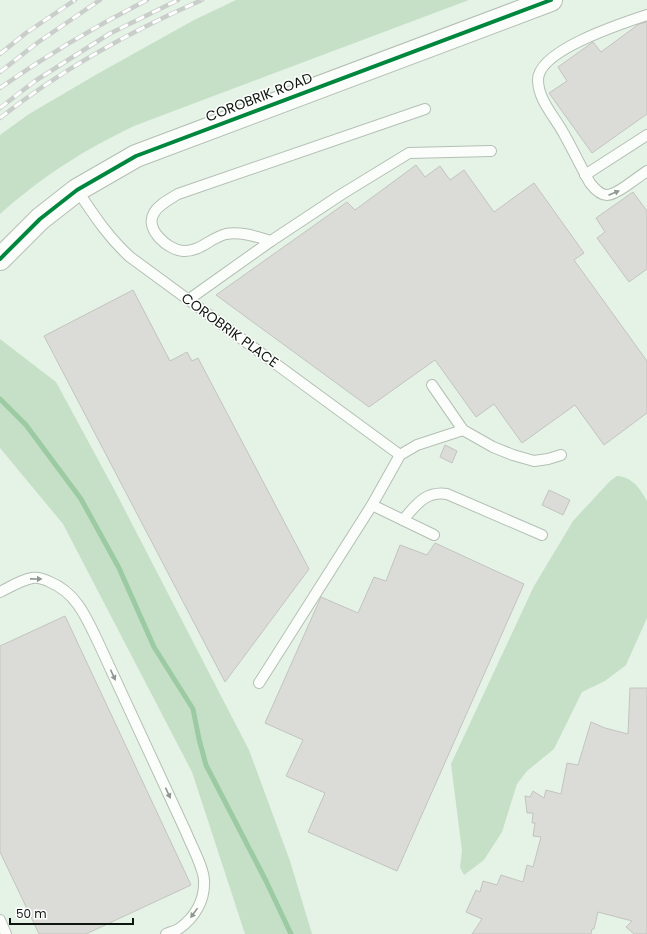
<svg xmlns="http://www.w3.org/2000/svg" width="647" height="934" viewBox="0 0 647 934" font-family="Poppins,sans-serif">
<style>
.green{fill:#c6e0c8}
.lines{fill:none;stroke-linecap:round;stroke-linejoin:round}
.stream{stroke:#9ccaa2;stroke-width:5}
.building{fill:#dbdbd7;stroke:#c3c4c0}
.service-casing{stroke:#b4bfb4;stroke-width:12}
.tertiary-casing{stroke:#b4bfb4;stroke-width:24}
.service{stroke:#fbfdfb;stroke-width:10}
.tertiary{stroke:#fbfdfb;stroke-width:22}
.rail-casing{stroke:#c9ceca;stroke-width:4.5}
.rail{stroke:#fefefe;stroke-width:3;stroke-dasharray:9;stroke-linecap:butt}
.cycleway-casing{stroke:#fefefe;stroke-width:6}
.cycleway{stroke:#00873e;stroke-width:4}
.oneway{fill:#909691}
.labels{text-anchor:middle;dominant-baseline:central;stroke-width:3;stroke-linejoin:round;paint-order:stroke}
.street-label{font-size:14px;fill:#0e170f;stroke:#fefefe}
</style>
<rect width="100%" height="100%" fill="#e5f3e6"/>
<g class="green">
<path d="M 236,0 L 469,0 L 134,126 C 82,151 43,176 0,214 L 0,135 L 29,114 L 99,73 L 194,20 Z"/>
<path d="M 0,339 L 56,382 L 114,489 L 249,750 L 290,861 L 312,934 L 245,934 L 192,772 L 63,524 L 0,448 Z"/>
<path d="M 617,476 C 632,477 640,488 647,501 L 647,618 L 626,665 L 605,681 L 582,692 L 554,749 L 527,771 L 517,784 L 502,832 L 484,860 L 464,875 L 460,867 L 462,851 L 451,764 L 534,586 L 573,521 L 610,481 Z"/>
</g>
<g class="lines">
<path class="stream" d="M 0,399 L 26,425 L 81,499 L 119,568 L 154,647 L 193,709 L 199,739 L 206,765 L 266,881 L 291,934"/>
</g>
<g class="building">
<path d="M 647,22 L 647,114 L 592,153 L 549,93 L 567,81 L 558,67 L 593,42 L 601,52 L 639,24 Z"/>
<path d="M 416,165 L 425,177 L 440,166 L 450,180 L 464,170 L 494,212 L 534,183 L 584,253 L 574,260 L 647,361 L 647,413 L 604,445 L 575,405 L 522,443 L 494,404 L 476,417 L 435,360 L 369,407 L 216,295 L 347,202 L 355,210 Z"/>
<path d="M 633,192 L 647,211 L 647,269 L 629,282 L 597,238 L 605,232 L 596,218 Z"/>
<path d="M 133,290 L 170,361 L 187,352 L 192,361 L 198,358 L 309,569 L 225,682 L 44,336 Z"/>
<path d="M 445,445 L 457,451 L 452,463 L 440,457 Z"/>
<path d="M 549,490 L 570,500 L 563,515 L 542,505 Z"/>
<path d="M 435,543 L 524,584 L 397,871 L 308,832 L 325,793 L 286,776 L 303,740 L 265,723 L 321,597 L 358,613 L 374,577 L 386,581 L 400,545 L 427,555 Z"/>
<path d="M 65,616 L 191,885 L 86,934 L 39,934 L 0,852 L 0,646 Z"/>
<path d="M 630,688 L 647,688 L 647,934 L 634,934 L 626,927 L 632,921 L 598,912 L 594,929 L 592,929 L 591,934 L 472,934 L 482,919 L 466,912 L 476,890 L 480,892 L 483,881 L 497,885 L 501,875 L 523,882 L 527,865 L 533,867 L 541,837 L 533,836 L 535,823 L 532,823 L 533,813 L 527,813 L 525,796 L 530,797 L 533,791 L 544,798 L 546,790 L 561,794 L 567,763 L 578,765 L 591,722 L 605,728 L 628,734 Z"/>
</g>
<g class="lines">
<g class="service-casing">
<g id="service">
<path d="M 647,15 C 623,23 538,50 538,80 C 538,100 555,117 564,134 C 573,150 581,167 590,183 C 603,200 610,197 626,186 C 633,181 640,176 647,171"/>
<path d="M 585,175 L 647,135"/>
<path d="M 77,190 C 94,215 107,236 130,257 L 400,455"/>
<path d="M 271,241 C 257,237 241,231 226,234 C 210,238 200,252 183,251 C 168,250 144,229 154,213 C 158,205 170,199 178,194 L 425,109"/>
<path d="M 188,300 L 271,241 L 342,194 L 409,153 L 491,151"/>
<path d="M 432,385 L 463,430 L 493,447 L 513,455 L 534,461 L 548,459 L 561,455"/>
<path d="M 372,505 L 434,535"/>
<path d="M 403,520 C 416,505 425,491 447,494 L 542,535"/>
<path d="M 0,592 C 10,587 21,580 32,578 C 38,577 44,579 50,582 C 77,593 87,619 99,644 L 186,832 C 191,845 204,868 204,881 C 205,900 195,917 180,928 C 176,931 170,932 166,934"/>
<path d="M 259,683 L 372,505 L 400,455 L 417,445 L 463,430"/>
<path d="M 0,920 L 6,934"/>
</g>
</g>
<g class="tertiary-casing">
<path id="tertiary" d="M 0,259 L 40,219 L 77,190 L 136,156 L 551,0"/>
</g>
<use href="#service" class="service"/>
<use href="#tertiary" class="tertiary"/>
<g class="rail-casing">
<g id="rail">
<path d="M 0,54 L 26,33 L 75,0"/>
<path d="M 0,72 L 37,43 L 100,0"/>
<path d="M 0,88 C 47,55 96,26 147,0"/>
<path d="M 0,108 L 35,81 L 109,34 L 178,0"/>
<path d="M 0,118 C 61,70 131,31 202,0"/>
</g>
</g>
<use href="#rail" class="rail"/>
<g class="cycleway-casing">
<path id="cycleway" d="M 0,259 L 40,219 L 77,190 L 136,156 L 551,0"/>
</g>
<use href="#cycleway" class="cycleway"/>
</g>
<defs><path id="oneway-solid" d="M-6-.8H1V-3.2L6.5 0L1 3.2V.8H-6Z"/></defs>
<g class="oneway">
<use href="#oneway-solid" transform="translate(614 193) rotate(-23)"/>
<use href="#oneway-solid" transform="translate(36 579) rotate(1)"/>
<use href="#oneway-solid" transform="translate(113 675) rotate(65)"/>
<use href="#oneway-solid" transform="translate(168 793) rotate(65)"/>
<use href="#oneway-solid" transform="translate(194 913) rotate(126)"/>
</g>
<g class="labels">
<g class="street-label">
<text transform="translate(259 97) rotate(-21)">COROBRIK ROAD</text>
<text transform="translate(230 330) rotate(36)">COROBRIK PLACE</text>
</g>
</g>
<path d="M10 918v6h123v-6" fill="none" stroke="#0e170f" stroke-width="2"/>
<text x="16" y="918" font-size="12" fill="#0e170f" stroke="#fefefe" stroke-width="3" paint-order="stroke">50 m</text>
</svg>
